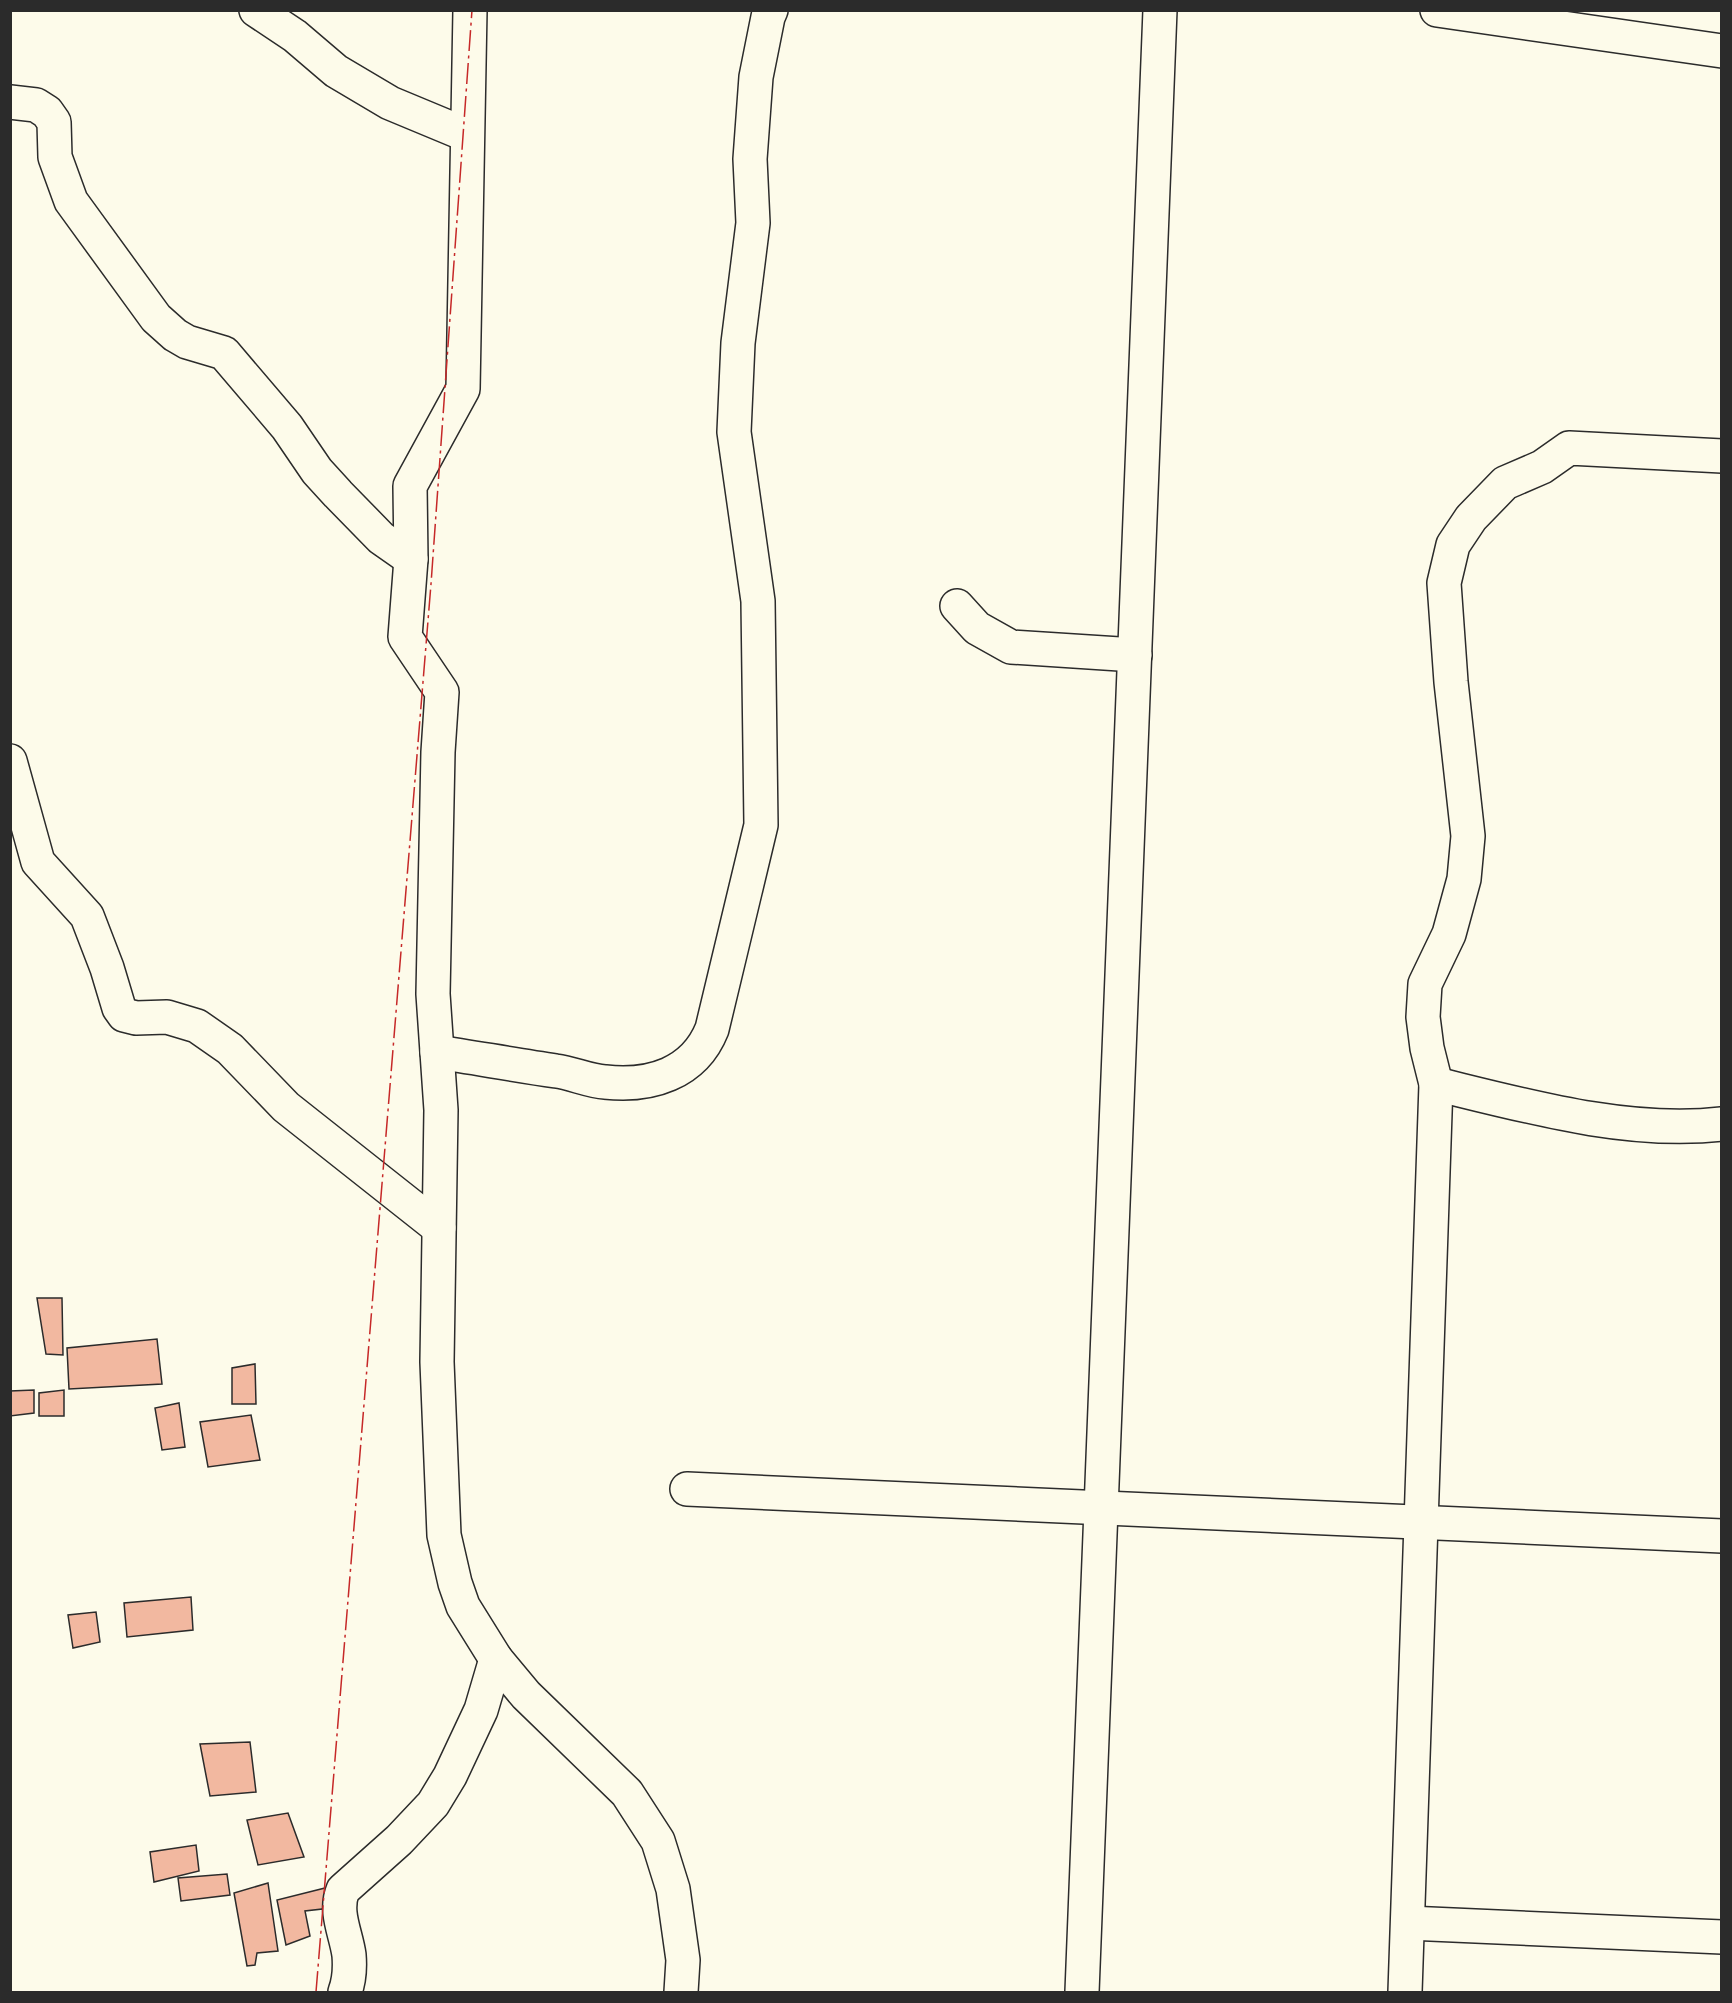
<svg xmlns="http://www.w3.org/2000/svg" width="1732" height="2003" viewBox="0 0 1732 2003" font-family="'Varela Round',sans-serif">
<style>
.building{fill:#f2b8a0;stroke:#2b2b2b;stroke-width:1.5}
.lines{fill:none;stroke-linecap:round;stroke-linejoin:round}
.minor-casing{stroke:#2b2b2b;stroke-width:36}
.minor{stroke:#fdfbea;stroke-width:33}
.power{stroke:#c62828;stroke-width:1.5;stroke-dasharray:21 4.5 3 4.5;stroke-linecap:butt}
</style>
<rect width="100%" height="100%" fill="#fdfbea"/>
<g class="building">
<path d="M 37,1298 L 62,1298 L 63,1355 L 46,1354 Z"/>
<path d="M 157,1339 L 162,1384 L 69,1389 L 67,1348 Z"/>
<path d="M 255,1364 L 256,1404 L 232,1404 L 232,1368 Z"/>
<path d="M 34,1390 L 34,1413 L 10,1416 L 10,1391 Z"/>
<path d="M 64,1390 L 64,1416 L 39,1416 L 39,1393 Z"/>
<path d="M 179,1403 L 185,1447 L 162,1450 L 155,1408 Z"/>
<path d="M 251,1415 L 260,1460 L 208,1467 L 200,1422 Z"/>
<path d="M 191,1597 L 193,1630 L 127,1637 L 124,1603 Z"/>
<path d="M 96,1612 L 100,1642 L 73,1648 L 68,1615 Z"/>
<path d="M 250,1742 L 256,1792 L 210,1796 L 200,1744 Z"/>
<path d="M 288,1813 L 304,1857 L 258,1865 L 247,1820 Z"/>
<path d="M 196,1845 L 199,1871 L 154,1882 L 150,1852 Z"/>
<path d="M 227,1874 L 230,1895 L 181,1901 L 178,1878 Z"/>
<path d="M 268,1883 L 278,1951 L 257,1953 L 255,1965 L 247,1966 L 234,1893 Z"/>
<path d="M 329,1887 L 331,1908 L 305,1911 L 310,1936 L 286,1945 L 277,1900 Z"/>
</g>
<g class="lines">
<g class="minor-casing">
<g id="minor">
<path d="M 256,10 L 295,36 L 336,71 L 390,103 L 467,135"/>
<path d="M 470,10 L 463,389 L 410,486 L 411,559 L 405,637 L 442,692 L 438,752 L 433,994 L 441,1110 L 437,1362 L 444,1535 L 455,1583 L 463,1606 L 496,1659 L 526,1695 L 627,1793 L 658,1841 L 673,1889 L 683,1960 L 681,1992"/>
<path d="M 1437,10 L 1722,51"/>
<path d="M 10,102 L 36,105 L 47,112 L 54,122 L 55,157 L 71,201 L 156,318 L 175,335 L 187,342 L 224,353 L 287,427 L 317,471 L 338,494 L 381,538 L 411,559"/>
<path d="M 957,606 L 977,628 L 1011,647 L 1135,655"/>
<path d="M 10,761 L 38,862 L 87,916 L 107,968 L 119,1008 L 124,1015 L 136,1018 L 167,1017 L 197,1026 L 230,1049 L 286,1107 L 439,1228"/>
<path d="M 437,1052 C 476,1058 516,1065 556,1071 C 572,1073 589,1081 605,1082 C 650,1087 694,1074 712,1029 L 761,825 L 758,601 L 734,432 L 738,343 L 753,223 L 750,159 L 756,77 L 768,17 L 771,10"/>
<path d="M 1436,1084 C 1526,1106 1629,1135 1722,1124"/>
<path d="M 687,1489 L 1722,1536"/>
<path d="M 1408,1923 L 1722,1937"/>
<path d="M 345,1992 C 349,1981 350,1967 349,1955 C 346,1933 334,1912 343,1890 L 399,1840 L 433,1804 L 450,1776 L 481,1710 L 496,1659"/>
<path d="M 1082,1992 L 1160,10"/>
<path d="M 1405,1992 L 1436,1084 L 1427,1048 L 1423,1017 L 1425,984 L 1449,934 L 1464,879 L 1468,836 L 1451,682 L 1444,583 L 1453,545 L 1471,518 L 1505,483 L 1542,467 L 1569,448 L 1722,456"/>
</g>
</g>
<use href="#minor" class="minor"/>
<path class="power" d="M 316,1992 L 431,584 L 472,10"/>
</g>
<rect width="1732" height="2003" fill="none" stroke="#2b2b2b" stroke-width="24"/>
</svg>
